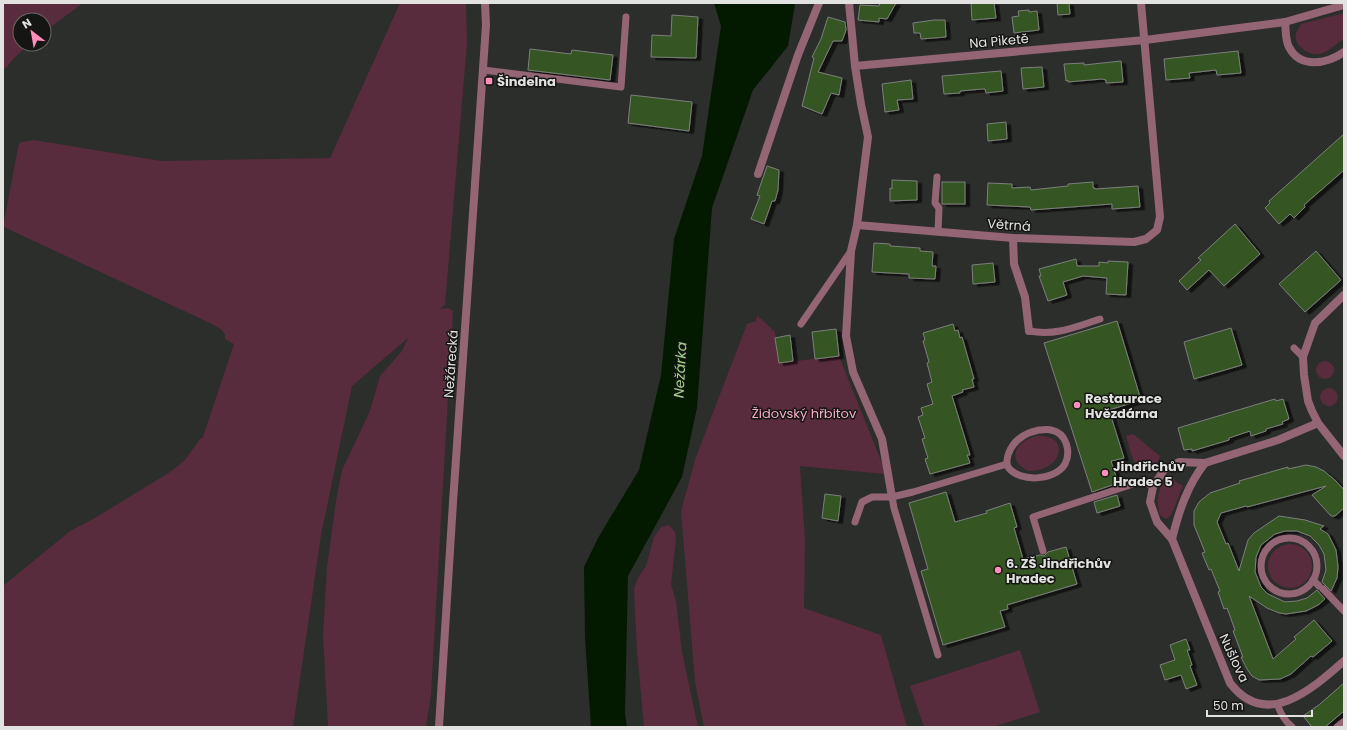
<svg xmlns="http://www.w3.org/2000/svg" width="1347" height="730" viewBox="0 0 1347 730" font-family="Poppins,sans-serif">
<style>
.green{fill:#582b3d}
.water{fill:#041a00}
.building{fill:#355524;stroke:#7c7f7b;filter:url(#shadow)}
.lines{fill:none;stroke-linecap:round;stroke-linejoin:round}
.service{stroke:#946575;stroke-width:7}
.minor{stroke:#946575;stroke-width:8}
.tertiary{stroke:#946575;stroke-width:8}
.poi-dot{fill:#ff8eba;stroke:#151514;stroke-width:1.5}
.labels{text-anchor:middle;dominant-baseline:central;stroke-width:3;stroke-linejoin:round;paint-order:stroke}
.street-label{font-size:13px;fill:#e2e3e1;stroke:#151514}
.poi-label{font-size:13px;font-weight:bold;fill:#e2e3e1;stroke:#151514;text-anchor:start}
.park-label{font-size:13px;fill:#f6adc7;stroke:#151514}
.water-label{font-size:14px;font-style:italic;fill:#a0d288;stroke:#151514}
</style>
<defs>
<filter id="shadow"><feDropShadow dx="4.5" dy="2.5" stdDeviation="0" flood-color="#0009"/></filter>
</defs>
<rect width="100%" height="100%" fill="#2c2e2b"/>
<g class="green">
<path d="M 3,3 L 83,3 L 44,32 L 44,20 L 20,20 L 20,44 L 30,44 L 13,59 L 6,68 L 3,69 Z"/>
<path d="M 400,3 L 466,3 L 467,43 L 445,305 L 440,309 L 449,308 L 453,311 L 431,694 L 426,727 L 328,727 L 323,635 L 327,567 L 336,501 L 342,470 L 370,411 L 380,376 L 402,351 L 408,338 L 352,386 L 321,535 L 293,727 L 3,727 L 3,586 L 70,531 L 95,518 L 170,472 L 185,460 L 200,439 L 203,437 L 234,344 L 225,339 L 225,335 L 221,329 L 210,323 L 10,230 L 3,226 L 19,143 L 22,142 L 34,140 L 161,161 L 330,158 Z"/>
<path d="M 1344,13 L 1344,39 C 1337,43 1328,52 1320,54 C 1309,56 1293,46 1296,33 C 1297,30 1300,27 1301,24 Z"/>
<path d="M 757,315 L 775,332 L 779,363 L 839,356 L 886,473 L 885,474 L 800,466 L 805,540 L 804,608 L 881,635 L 907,727 L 704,727 L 695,682 L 681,511 L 696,457 L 747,324 L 756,321 Z"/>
<circle cx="1325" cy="370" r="9"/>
<circle cx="1329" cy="397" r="9"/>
<path d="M 1133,434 L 1160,456 C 1158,462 1155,469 1148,471 C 1134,475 1129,445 1126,436 Z"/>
<path d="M 1036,436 C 1071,433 1064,472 1028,471 C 1006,459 1015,442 1036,436 Z"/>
<path d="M 1170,473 L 1176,482 L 1183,486 C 1178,495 1174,516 1166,519 L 1160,515 C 1155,498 1159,487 1170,473 Z"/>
<path d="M 669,525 L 675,532 L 676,539 L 671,585 L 676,601 L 682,652 L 698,727 L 644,727 L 637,651 L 634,589 L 638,578 L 646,566 L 654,537 L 661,527 Z"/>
<circle cx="1290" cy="566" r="22"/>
<path d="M 1020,650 L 1040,712 L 993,727 L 924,727 L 910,686 Z"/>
</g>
<path class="water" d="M 714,3 L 795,4 L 788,46 L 753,90 L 712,208 L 697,408 L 682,477 L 628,576 L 625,714 L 627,727 L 591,727 L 585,638 L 584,567 L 598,538 L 639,470 L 661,375 L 674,239 L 702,156 L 721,26 Z"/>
<g class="building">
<path d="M 880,3 L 896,3 L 887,19 L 879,18 L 879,22 L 858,20 L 860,5 L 879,6 Z"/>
<path d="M 971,3 L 994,3 L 996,18 L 972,20 Z"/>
<path d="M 1057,3 L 1069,3 L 1070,14 L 1058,15 Z"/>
<path d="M 1029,10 L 1029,12 L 1037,11 L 1039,30 L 1014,33 L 1012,17 L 1019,16 L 1018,11 Z"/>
<path d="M 672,15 L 698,17 L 696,58 L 651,57 L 652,35 L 671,36 Z"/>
<path d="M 828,17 L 845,22 L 846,30 L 842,41 L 833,41 L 818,72 L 842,78 L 839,95 L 831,93 L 822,114 L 802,106 L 814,58 L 812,57 L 821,39 Z"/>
<path d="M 934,20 L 945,20 L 946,37 L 921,39 L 920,33 L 914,33 L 913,23 Z"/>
<path d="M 530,49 L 571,54 L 572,50 L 613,55 L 610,80 L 528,70 Z"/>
<path d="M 1238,51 L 1241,73 L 1217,75 L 1216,70 L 1189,73 L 1190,78 L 1166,80 L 1164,59 Z"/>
<path d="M 1121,61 L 1123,82 L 1106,83 L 1106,80 L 1102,79 L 1068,82 L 1068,80 L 1066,81 L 1064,64 L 1084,63 L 1084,65 Z"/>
<path d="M 1042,67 L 1044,87 L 1023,89 L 1021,68 Z"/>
<path d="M 1001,71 L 1003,91 L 986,93 L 985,89 L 982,89 L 960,91 L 960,93 L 944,94 L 942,76 Z"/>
<path d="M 911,80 L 913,99 L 897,100 L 899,110 L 885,112 L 882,84 Z"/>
<path d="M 631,95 L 692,102 L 689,131 L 628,123 Z"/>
<path d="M 1006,122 L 1007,139 L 988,141 L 987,124 Z"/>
<path d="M 1344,134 L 1344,170 L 1304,205 L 1305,207 L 1294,218 L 1290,214 L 1279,224 L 1265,208 L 1270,203 L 1269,201 Z"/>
<path d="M 767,166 L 779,170 L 778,190 L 775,201 L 772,201 L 764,224 L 751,219 L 760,196 L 757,195 Z"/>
<path d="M 892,180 L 917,181 L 917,200 L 890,201 L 890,188 L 892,189 Z"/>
<rect x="942" y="182" width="23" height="22"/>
<path d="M 1093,182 L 1093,188 L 1095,188 L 1095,189 L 1138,186 L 1140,207 L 1112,209 L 1112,204 L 1031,210 L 1030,207 L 987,205 L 988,183 L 1012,184 L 1012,188 L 1030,187 L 1031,190 L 1068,186 L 1068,184 Z"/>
<path d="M 1235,224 L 1260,254 L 1224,286 L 1209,270 L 1187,290 L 1179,281 L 1201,260 L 1198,258 Z"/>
<path d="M 874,243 L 890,244 L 890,246 L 920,248 L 920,251 L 933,252 L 932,266 L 936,266 L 935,279 L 909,278 L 909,274 L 872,272 Z"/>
<path d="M 1316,251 L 1341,280 L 1305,312 L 1279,284 Z"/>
<path d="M 1076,259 L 1077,266 L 1099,266 L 1099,262 L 1108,263 L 1108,261 L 1128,262 L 1126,295 L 1106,294 L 1107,278 L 1083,276 L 1063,282 L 1067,295 L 1048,301 L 1039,276 L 1041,276 L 1039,269 Z"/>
<path d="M 993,263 L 995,282 L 973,284 L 972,265 Z"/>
<path d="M 1117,321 L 1141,400 L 1109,410 L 1124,458 L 1111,461 L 1118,483 L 1092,492 L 1044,343 Z"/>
<path d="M 953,324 L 955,331 L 958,330 L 960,338 L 962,337 L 974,379 L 972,379 L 974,387 L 962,390 L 963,392 L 952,396 L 970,455 L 967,455 L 970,463 L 930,474 L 925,459 L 928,458 L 922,439 L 925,438 L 918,417 L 923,415 L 921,408 L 933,404 L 927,384 L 932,382 L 927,363 L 929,362 L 923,341 L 925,340 L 923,333 Z"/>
<path d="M 1231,328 L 1242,365 L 1194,379 L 1184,342 Z"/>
<path d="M 836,329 L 839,356 L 815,359 L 812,332 Z"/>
<path d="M 790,335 L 793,361 L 779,363 L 775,338 Z"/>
<path d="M 1275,399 L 1276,401 L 1283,399 L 1289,419 L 1282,422 L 1283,424 L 1266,429 L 1266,431 L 1251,436 L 1250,431 L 1229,438 L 1229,440 L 1192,451 L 1192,449 L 1184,450 L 1178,428 Z"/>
<path d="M 1306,465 L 1316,467 L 1324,471 L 1336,481 L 1344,490 L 1344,508 L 1335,516 L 1331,516 L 1312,495 L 1326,486 L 1247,507 L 1246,506 L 1221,513 L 1217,522 L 1226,544 L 1228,543 L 1239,571 L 1248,540 L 1254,533 L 1279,516 L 1305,520 L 1324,526 L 1320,529 L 1328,534 L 1336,550 L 1338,567 L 1337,578 L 1331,591 L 1322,582 L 1326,570 L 1324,554 L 1319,545 L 1310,536 L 1297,531 L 1285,531 L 1275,534 L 1261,545 L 1256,557 L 1255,572 L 1261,587 L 1268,594 L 1285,602 L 1297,601 L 1307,598 L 1317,590 L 1325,599 L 1318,605 L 1306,611 L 1286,614 L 1279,613 L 1267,608 L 1249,596 L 1273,659 L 1296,639 L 1294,637 L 1314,620 L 1332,641 L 1313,657 L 1311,656 L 1291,674 L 1280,679 L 1259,680 L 1252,676 L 1247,669 L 1241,657 L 1243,657 L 1233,631 L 1235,630 L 1227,608 L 1224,609 L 1218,592 L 1220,591 L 1211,569 L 1209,570 L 1202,553 L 1205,552 L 1194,525 L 1194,511 L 1199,502 L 1210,493 L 1240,483 L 1239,481 L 1288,467 L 1288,469 Z"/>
<path d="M 946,492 L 955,522 L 987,513 L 986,511 L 1010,503 L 1017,527 L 1014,528 L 1023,559 L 1040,555 L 1044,556 L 1048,552 L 1066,547 L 1077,584 L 1007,605 L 1008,609 L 1000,611 L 1005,627 L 943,645 L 921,571 L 928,569 L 909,503 Z"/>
<path d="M 825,494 L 841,496 L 838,521 L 822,518 Z"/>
<path d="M 1117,495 L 1120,506 L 1097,513 L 1094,502 Z"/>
<path d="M 1186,639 L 1190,650 L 1187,650 L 1192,665 L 1190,666 L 1197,685 L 1186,689 L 1181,675 L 1165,680 L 1160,665 L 1175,660 L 1170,645 Z"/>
<path d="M 1344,683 L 1344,711 L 1325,727 L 1312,727 L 1303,716 L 1320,704 Z"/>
</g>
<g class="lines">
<g class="service">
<path d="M 483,70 L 621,87 L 626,17"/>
<path d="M 937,177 L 935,203 L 939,208 L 938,232"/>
<path d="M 801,324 L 851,251"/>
<path d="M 1029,331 C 1056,336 1075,327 1100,319"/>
<path d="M 1294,348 L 1303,357"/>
<path d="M 1039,430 C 1043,430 1047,429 1051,430 C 1067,433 1071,452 1065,464 C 1055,481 1019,483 1008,467 C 1006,464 1007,459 1008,455 C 1013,440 1024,433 1039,430 Z"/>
<path d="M 892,497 L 894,508 L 938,655"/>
<path d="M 855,522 L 862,502 L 872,497 L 892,497 L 913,492 L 1007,464"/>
<circle cx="1289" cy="566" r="28"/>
<path d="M 1043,551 L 1033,517 L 1136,483 L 1145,482 L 1153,487"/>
<path d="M 1313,580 L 1319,586"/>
<path d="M 1323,589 L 1344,611"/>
<path d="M 1278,706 C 1281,715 1285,721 1292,727"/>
<path d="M 1337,727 L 1343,722 L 1344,723"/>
</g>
<g class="minor">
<path d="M 849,3 L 855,66 L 861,104 L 868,137 L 857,225 L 851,251 L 846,336 L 853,372 L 882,439 L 892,497"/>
<path d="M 1285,22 C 1286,29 1285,40 1289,47 C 1300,69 1327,64 1344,52"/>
<path d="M 855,66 L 1145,40 L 1285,22 L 1344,5"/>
<path d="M 758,174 L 798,55 L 819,3"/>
<path d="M 857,225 L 1013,238 L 1134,242 L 1146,239 L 1157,230 L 1160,217 L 1141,3"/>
<path d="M 1013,238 L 1014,264 L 1025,297 L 1029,331"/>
<path d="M 1344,295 L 1315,323 L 1303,357 L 1304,375 L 1308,401 L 1312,411 L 1318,423 L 1344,456"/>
<path d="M 1318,423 L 1278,440 L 1205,463 L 1179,462 L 1164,470 L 1153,487 L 1150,502 L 1157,522 L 1172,539 L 1230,683 C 1266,730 1311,690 1344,661"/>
<path d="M 1172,539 C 1179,511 1187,486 1205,463"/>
</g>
<path class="tertiary" d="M 439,727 L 453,502 L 486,25 L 485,3"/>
</g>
<g class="poi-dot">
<rect x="485" y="77" width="8" height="8" rx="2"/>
<circle cx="1077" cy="405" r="4"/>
<circle cx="1105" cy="473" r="4"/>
<circle cx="998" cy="570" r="4"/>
</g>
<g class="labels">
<g class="street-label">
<text transform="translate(999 41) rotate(-5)">Na Piketě</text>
<text transform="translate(1009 225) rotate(4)">Větrná</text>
<text transform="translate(451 364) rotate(-86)">Nežárecká</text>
<text transform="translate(1234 658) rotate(65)">Nušlova</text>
</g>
<g class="poi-label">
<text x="497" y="81">Šindelna</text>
<text x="1085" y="398">Restaurace<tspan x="1085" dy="15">Hvězdárna</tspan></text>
<text x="1113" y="466">Jindřichův<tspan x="1113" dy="15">Hradec 5</tspan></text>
<text x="1006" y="563">6. ZŠ Jindřichův<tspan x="1006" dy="15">Hradec</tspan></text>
</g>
<g class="park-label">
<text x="804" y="413">Židovský hřbitov</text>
</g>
<g class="water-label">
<text transform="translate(680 370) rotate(-87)">Nežárka</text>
</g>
</g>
<rect width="1347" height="730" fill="none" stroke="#e2e3e1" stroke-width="8"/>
<g transform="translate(32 32) rotate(329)"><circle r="19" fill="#151514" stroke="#676766"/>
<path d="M0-3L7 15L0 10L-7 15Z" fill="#ff8eba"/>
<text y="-6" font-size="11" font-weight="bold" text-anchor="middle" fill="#e2e3e1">N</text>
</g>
<path d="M1207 710v6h105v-6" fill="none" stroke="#e2e3e1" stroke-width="2"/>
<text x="1213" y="710" font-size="12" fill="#e2e3e1" stroke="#151514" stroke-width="3" paint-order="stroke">50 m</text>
</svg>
